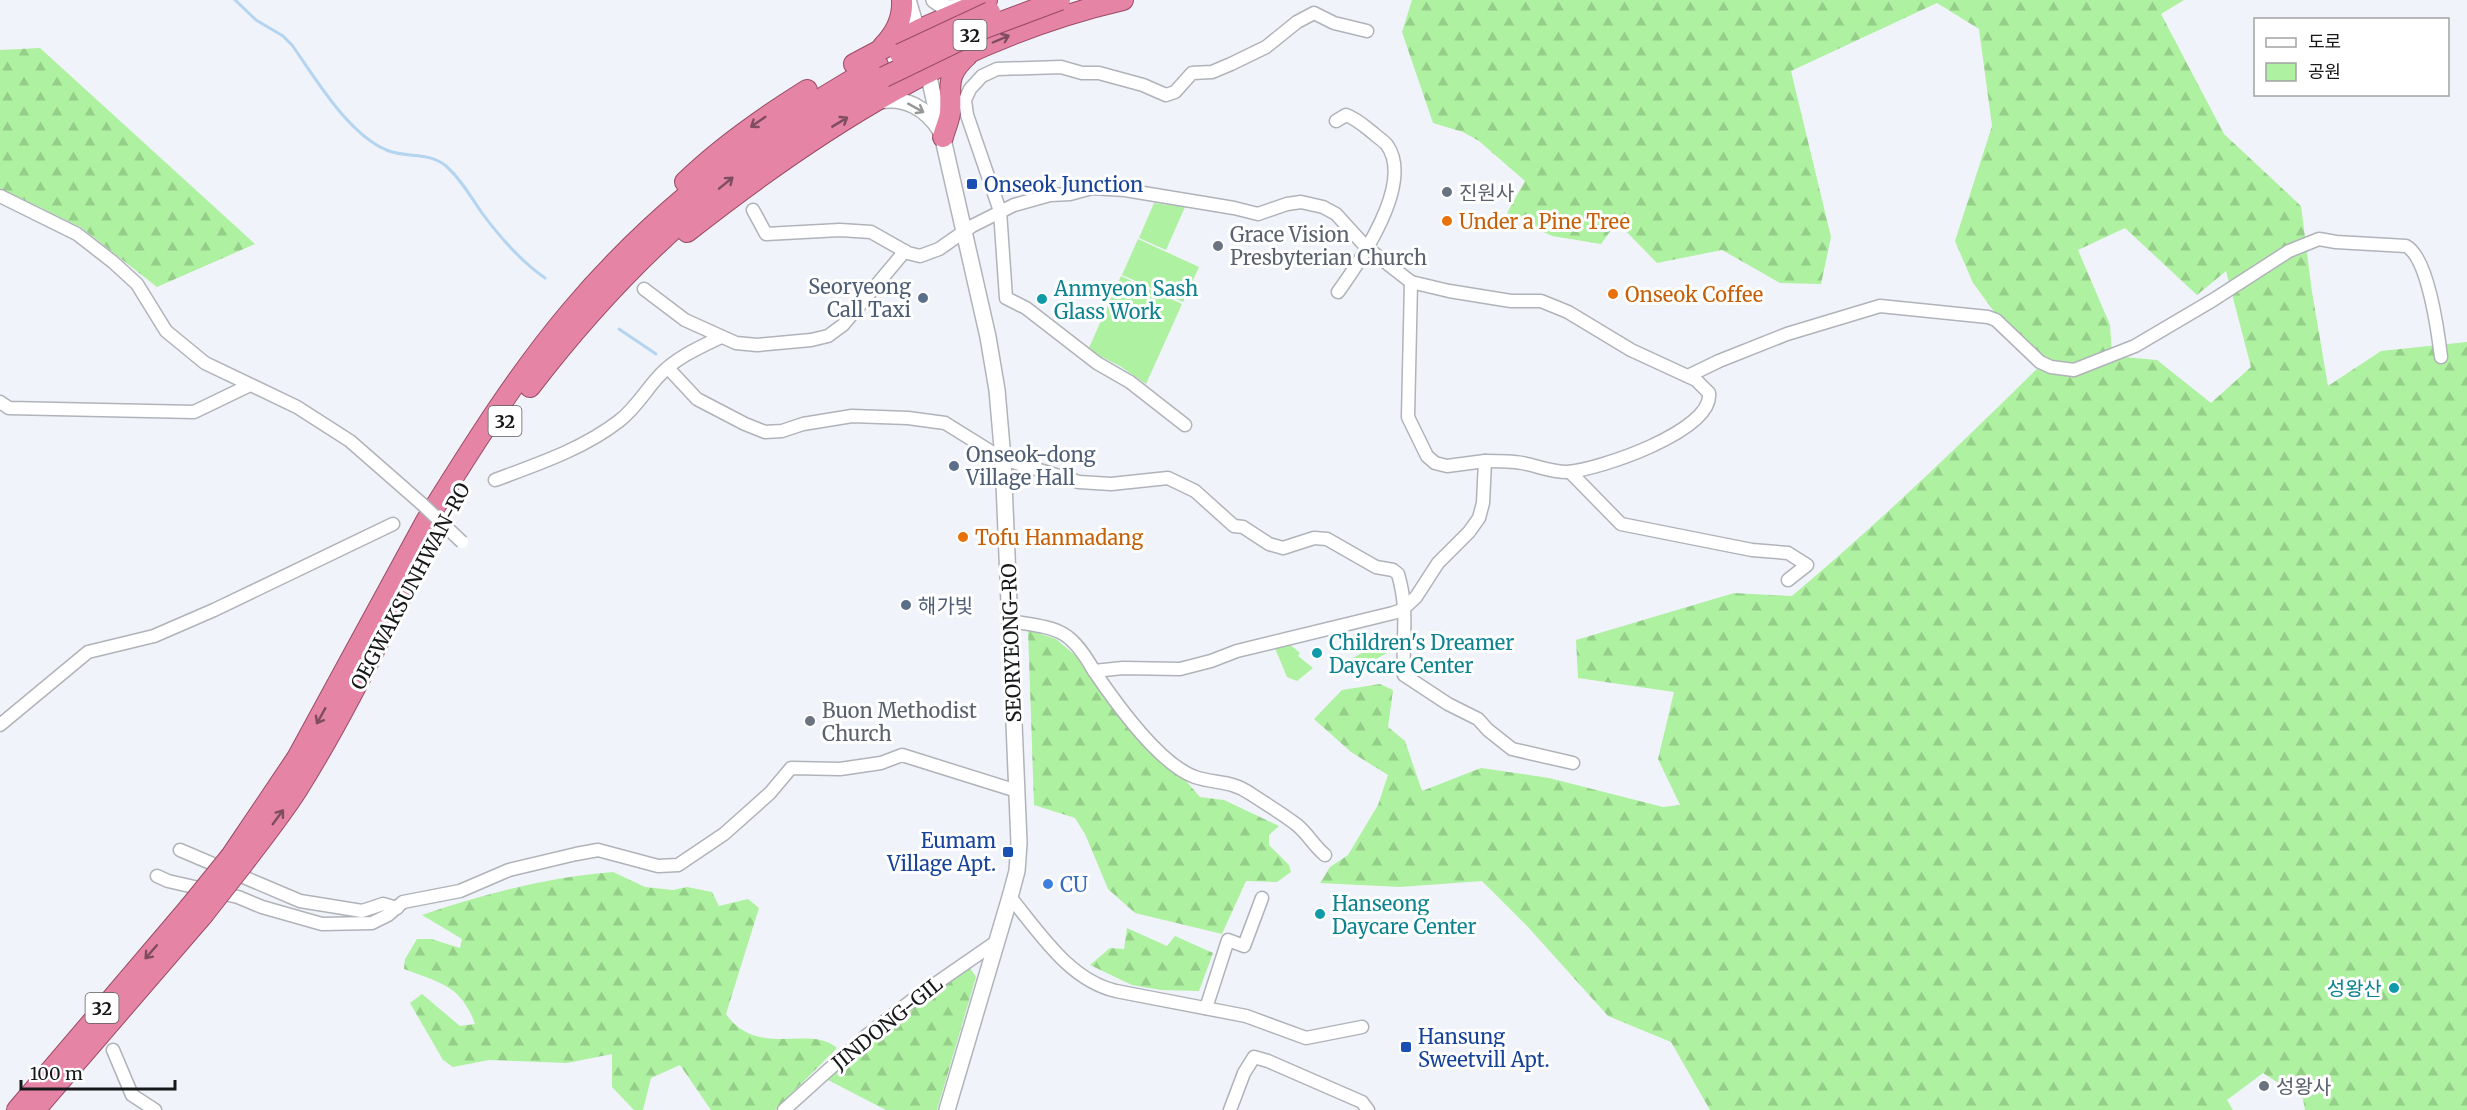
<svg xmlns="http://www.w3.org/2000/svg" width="2467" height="1110" viewBox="0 0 2467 1110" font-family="Merriweather,'Noto Sans KR',serif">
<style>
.forest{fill:url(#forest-firs);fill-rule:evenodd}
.green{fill:#aef1a0}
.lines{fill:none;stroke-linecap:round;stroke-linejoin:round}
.stream{stroke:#b4d4f0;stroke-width:3}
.minor-casing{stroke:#b0b3b9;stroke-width:15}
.tertiary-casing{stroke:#b0b3b9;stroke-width:18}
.trunk-casing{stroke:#994b66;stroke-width:22}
.minor{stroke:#fff;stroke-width:12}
.tertiary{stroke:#fff;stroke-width:15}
.trunk{stroke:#e684a6;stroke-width:20}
.minor-bridge-casing{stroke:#b0b3b9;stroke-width:15;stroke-linecap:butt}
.trunk-bridge-casing{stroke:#994b66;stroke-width:22;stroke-linecap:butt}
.minor-bridge{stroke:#fff;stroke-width:12}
.trunk-bridge{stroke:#e684a6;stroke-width:20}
.oneway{stroke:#7e4e60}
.oneway2{stroke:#979798}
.transit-dot{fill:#1a4fb4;stroke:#fff;stroke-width:2}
.worship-dot{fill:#6b7280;stroke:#fff;stroke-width:2}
.food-dot{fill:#e8710a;stroke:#fff;stroke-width:2}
.service-dot{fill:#5c6f8a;stroke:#fff;stroke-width:2}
.culture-dot{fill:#0f9aa8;stroke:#fff;stroke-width:2}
.shop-dot{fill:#3f7fe0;stroke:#fff;stroke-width:2}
.labels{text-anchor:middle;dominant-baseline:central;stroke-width:6;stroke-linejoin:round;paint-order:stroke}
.shield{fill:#fff;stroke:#5d5d5f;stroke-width:1.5}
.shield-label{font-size:18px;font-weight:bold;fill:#17181a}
.transit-label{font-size:20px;fill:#164399;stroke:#fff;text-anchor:start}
.worship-label{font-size:20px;fill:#5b616d;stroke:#fff;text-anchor:start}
.food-label{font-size:20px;fill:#c56008;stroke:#fff;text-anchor:start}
.service-label{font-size:20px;fill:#4e5e75;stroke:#fff;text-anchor:start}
.culture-label{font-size:20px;fill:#0d838f;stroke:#fff;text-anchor:start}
.street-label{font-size:20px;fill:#17181a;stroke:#fff}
.shop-label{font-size:20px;fill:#366cbe;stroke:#fff;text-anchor:start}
</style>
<defs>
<pattern id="forest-firs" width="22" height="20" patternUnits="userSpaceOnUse" patternTransform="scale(1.5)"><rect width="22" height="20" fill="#aef1a0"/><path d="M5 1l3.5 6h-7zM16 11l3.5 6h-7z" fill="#95ce89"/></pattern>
</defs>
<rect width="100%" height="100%" fill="#f0f3f9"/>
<g class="forest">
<path d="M 1412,0 L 2184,0 L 2161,14 L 2224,134 L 2301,206 L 2312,292 L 2328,386 L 2381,351 L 2467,342 L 2467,1110 L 2305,1110 L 2303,1099 L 2263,1073 L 2227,1100 L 2233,1110 L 1710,1110 L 1671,1042 L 1608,1016 L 1528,927 L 1482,881 L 1400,887 L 1320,883 L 1330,867 L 1348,855 L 1378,805 L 1388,775 L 1351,752 L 1314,719 L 1342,690 L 1380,684 L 1393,690 L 1388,727 L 1405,741 L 1422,791 L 1481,768 L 1549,778 L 1663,807 L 1680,805 L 1658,759 L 1674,692 L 1578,678 L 1576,640 L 1734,593 L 1792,596 C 1881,521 1963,442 2045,361 L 2007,329 L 1973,283 L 1955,241 L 1992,126 L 1979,29 L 1937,3 L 1791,71 L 1831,237 L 1821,284 L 1780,283 L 1722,250 L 1657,263 L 1617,222 L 1601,244 L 1552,236 L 1507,213 L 1525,181 L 1479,141 L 1463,132 L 1433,123 L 1402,32 ZM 2125,228 L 2197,295 L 2226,271 L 2251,367 L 2211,403 L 2157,360 L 2112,356 L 2110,325 L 2078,250 Z"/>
<path d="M 40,48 L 255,244 L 157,287 L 82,228 L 0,188 L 0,50 Z"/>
<path d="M 1028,630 L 1056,639 L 1076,656 L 1104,698 L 1131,731 L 1179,773 L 1200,797 L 1224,800 L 1279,826 L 1269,835 L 1269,845 L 1289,865 L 1291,872 L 1277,882 L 1246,881 L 1222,934 L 1135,913 L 1108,889 L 1085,834 L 1075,818 L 1034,805 Z"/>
<path d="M 613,872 L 645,887 L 673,890 L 687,887 L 712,892 L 719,906 L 748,899 L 759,908 L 726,1014 C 757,1059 810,1024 837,1048 L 775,1110 L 711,1110 L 680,1065 L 651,1078 L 643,1110 L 634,1110 L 612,1087 L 612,1054 L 567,1063 L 489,1060 L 453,1067 L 443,1060 L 410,1003 L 422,994 L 460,1026 L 475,1024 C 461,985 440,983 404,969 L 405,959 L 417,939 L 431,939 L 460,948 L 462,939 L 422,915 C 484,894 548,877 613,872 Z"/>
<path d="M 1127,928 L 1167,946 L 1175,936 L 1213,953 L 1199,991 L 1161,990 L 1132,985 L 1090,965 L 1110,948 L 1124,949 Z"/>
<path d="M 970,968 L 976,977 L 937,1110 L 886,1110 L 828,1080 L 874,1037 L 960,971 Z"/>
</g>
<g class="green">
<path d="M 1154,203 L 1185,207 L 1166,250 L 1139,238 Z"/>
<path d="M 1138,239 L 1199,267 L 1183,302 L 1122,275 Z"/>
<path d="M 1121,276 L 1182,304 L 1146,384 L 1120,366 L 1088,350 Z"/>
<path d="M 1393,637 L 1391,651 L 1346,675 L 1341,664 Z"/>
<path d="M 1288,643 L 1300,653 L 1298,656 L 1313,668 L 1297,681 L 1287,677 L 1274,646 Z"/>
</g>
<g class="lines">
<g class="stream">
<path d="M 235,0 L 256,20 L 283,36 L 292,45 C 316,79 349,136 389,151 C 408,158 430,152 446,166 C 461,179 470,196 482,213 C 499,236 522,262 545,278"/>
<path d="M 619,329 L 656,354"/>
</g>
<g class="minor-casing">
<g id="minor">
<path d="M 1336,121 L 1346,115 C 1357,119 1364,126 1373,133 C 1377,137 1384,141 1387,145 C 1414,183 1361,260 1338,292"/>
<path d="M 0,196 L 77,234 L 113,262 L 137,284 L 166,331 L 205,363 L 297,407 L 350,441 L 422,504"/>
<path d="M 753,210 L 766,234 L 840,230 L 871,232 L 908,253 L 920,256 L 939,249 L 972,226 L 1014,205 L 1050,195 L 1070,194 L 1092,188 L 1125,190 L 1234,208 L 1258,214 L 1287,204 L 1301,202 L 1323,207 L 1336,214 L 1366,247 L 1411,282 L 1408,417 L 1427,456 L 1435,463 L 1447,466 L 1485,461 L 1483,503 L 1479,518 L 1469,532 L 1438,563 L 1416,597 L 1402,610 L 1393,613 L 1237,651 L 1211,661 L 1180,669 L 1123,668 L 1094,671 C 1069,627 1058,629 1010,621"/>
<path d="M 1411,282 L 1449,291 L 1511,301 L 1541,301 L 1568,312 L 1631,350 L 1696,380 L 1709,393 C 1714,431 1598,470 1567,472 C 1551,472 1538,466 1522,463 C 1511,461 1497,461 1485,461"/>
<path d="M 644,289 L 685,320 L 736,343 L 757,345 L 811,340 L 828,336 L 843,325 L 905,251"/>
<path d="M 668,368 L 697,399 L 745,424 L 765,432 L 782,431 L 803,424 L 852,416 L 908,418 L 945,423 L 1003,459 L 1079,482 L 1111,484 L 1168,478 L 1195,491 L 1234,526 L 1243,527 L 1269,544 L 1283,548 L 1314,538 L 1327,539 L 1376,567 L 1393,570 L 1398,574 C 1409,611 1402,638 1404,675 L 1448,704 L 1478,719 L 1488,730 L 1512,749 L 1573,763"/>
<path d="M 1688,376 L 1719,361 L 1787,334 L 1880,306 L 1988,317 L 1996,320 L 2040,362 L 2051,367 L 2074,370 L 2135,346 L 2213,300 L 2289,251 L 2319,239 L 2336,242 L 2406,246 C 2428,257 2438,332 2441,357"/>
<path d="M 0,402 L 9,408 L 194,412 L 250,385"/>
<path d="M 1185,425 L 1130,382 L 1097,363 L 1026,308 L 1006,298 L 1000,211 L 967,115 L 965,100 L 970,89 L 982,76 L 997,69 L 1061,67 L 1082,73 L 1099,73 L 1143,85 L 1166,95 L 1175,92 L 1192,73 L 1212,72 L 1231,64 L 1266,47 L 1297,22 L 1314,13 L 1334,23 L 1367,31"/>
<path d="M 1570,472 L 1621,524 L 1752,550 L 1788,553 L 1807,565 L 1788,580"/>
<path d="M 495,480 C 538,464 583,449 619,421 C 636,408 645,391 659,376 C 675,358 700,347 721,337"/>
<path d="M 1094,671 C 1115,702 1159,764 1195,777 C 1216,784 1231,780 1251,794 C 1266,804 1283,814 1297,825 C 1308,834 1314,846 1325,855"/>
<path d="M 0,725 L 88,652 L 154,636 L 214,610 L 393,524"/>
<path d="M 180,850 L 300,901 L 362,911 L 383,904 L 397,908"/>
<path d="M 157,876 L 168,881 L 238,897 L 262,907 L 322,924 L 372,923 L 388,915 L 403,902 L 460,891 L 509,870 L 576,854 L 598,850 L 658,866 L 678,865 L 724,834 L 770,793 L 791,768 L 840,769 L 881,763 L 902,755 L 1017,791"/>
<path d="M 1010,897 C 1040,933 1069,980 1116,991 L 1246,1016 L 1306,1038 L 1362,1027"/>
<path d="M 1206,1008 L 1228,940 L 1244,946 L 1262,898"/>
<path d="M 113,1050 L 132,1095 L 155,1110"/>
<path d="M 784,1110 L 866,1036 L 915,998 L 996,942"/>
<path d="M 1230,1110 L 1244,1073 L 1254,1057 L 1268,1061 L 1362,1102 L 1368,1110"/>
</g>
</g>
<g class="tertiary-casing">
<g id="tertiary">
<path d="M 908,0 L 920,40"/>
<path d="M 934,0 L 946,8 L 965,7"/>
<path d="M 926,64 L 988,337 L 997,390 L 1003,459 L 1019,843 L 1017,871 L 1010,897 L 947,1110"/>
<path d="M 880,101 C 905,96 927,109 940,130"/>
</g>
</g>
<g class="trunk-casing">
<g id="trunk">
<path d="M 883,46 C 896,33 903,18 902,0"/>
<path d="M 854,64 L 918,30 L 987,0"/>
<path d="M 943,137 C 945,129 949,121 950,113 C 952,86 944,77 967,56"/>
<path d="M 685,182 C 722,146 764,117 807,90"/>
<path d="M 687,232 C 818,129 958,38 1123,0"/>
<path d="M 530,387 C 632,254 739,161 884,77"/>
<path d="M 231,856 L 297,758 L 426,521 C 471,449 516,376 571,311 C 656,210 763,129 878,65"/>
<path d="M 243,864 C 261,840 281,815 297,790 C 341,720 377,645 414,571"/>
<path d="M 17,1110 L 189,908"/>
<path d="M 35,1110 L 203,915"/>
</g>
</g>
<use href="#minor" class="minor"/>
<use href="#tertiary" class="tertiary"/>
<use href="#trunk" class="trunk"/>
<g class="minor-bridge-casing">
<path id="minor-bridge" d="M 422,504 L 462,542"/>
</g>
<g class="trunk-bridge-casing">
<g id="trunk-bridge">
<path d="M 900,54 L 990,12"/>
<path d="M 884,77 L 985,28 L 1060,0"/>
<path d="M 189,908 L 231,856"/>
<path d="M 203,915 L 243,864"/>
</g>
</g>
<use href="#minor-bridge" class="minor-bridge"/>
<use href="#trunk-bridge" class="trunk-bridge"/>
</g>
<defs><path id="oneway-shaft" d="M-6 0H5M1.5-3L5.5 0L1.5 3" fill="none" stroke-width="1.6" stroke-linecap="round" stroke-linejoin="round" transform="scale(1.5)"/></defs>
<g class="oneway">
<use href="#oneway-shaft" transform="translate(1001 39) rotate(-23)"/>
<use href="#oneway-shaft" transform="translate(758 122) rotate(145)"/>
<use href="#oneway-shaft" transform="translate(840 122) rotate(-31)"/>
<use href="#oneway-shaft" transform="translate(726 183) rotate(-39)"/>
<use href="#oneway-shaft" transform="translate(321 716) rotate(119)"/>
<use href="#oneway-shaft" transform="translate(278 817) rotate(-54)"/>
<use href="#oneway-shaft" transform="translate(151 952) rotate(131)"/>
</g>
<use class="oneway2" href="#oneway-shaft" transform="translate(916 108) rotate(29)"/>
<g class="transit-dot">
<rect x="966" y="178" width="12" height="12" rx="3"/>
<rect x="1002" y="846" width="12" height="12" rx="3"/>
<rect x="1400" y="1041" width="12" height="12" rx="3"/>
</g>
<g class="worship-dot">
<circle cx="1447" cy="192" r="6"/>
<circle cx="1218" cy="246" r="6"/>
<circle cx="810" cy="721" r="6"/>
<circle cx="2264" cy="1086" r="6"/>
</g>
<g class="food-dot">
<circle cx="1447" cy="221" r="6"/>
<circle cx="1613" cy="294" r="6"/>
<circle cx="963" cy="537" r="6"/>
</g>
<g class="service-dot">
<circle cx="923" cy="298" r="6"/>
<circle cx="954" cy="466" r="6"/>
<circle cx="906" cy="605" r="6"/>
</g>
<g class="culture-dot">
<circle cx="1042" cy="299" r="6"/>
<circle cx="1317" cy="653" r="6"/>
<circle cx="1320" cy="914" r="6"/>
<circle cx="2394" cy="988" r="6"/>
</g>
<circle class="shop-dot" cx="1048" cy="884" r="6"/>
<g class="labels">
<g class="shield">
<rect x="953.5" y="20" width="33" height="30" rx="4.5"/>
<rect x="488.5" y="406" width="33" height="30" rx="4.5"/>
<rect x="85.5" y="993" width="33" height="30" rx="4.5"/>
</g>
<g class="shield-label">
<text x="970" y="35">32</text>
<text x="505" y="421">32</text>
<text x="102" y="1008">32</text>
</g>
<g class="transit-label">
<text x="984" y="184">Onseok Junction</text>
<text x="996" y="840" text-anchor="end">Eumam<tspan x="996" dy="23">Village Apt.</tspan></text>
<text x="1418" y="1036">Hansung<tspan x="1418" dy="23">Sweetvill Apt.</tspan></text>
</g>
<g class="worship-label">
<text x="1459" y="192">진원사</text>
<text x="1230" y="234">Grace Vision<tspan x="1230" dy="23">Presbyterian Church</tspan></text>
<text x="822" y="710">Buon Methodist<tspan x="822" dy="23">Church</tspan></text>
<text x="2276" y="1086">성왕사</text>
</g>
<g class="food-label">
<text x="1459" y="221">Under a Pine Tree</text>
<text x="1625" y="294">Onseok Coffee</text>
<text x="975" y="537">Tofu Hanmadang</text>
</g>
<g class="service-label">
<text x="911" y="286" text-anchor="end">Seoryeong<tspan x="911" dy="23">Call Taxi</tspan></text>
<text x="966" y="454">Onseok-dong<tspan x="966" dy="23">Village Hall</tspan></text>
<text x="918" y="605">해가빛</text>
</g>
<g class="culture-label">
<text x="1054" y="288">Anmyeon Sash<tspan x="1054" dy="23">Glass Work</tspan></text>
<text x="1329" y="642">Children's Dreamer<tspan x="1329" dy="23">Daycare Center</tspan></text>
<text x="1332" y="903">Hanseong<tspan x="1332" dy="23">Daycare Center</tspan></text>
<text x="2382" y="988" text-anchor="end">성왕산</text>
</g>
<g class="street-label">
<text transform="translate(410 586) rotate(-62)">OEGWAKSUNHWAN-RO</text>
<text transform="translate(1011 643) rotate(-92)">SEORYEONG-RO</text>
<text transform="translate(887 1023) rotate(-39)">JINDONG-GIL</text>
</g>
<g class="shop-label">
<text x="1060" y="884">CU</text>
</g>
</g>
<rect x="2254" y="18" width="195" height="78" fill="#ffffff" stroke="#a2a3a3" stroke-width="1.5"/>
<rect x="2266" y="38" width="30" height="9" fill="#ffffff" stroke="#a2a3a3" stroke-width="1.5"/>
<text x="2308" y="48" font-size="18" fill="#17181a">도로</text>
<rect x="2266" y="63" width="30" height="18" fill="#aef1a0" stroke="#a2a3a3" stroke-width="1.5"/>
<text x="2308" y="78" font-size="18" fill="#17181a">공원</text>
<path d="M21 1080v9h154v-9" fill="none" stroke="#17181a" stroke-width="3"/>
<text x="30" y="1080" font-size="18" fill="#17181a" stroke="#ffffff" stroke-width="4.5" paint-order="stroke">100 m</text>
</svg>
